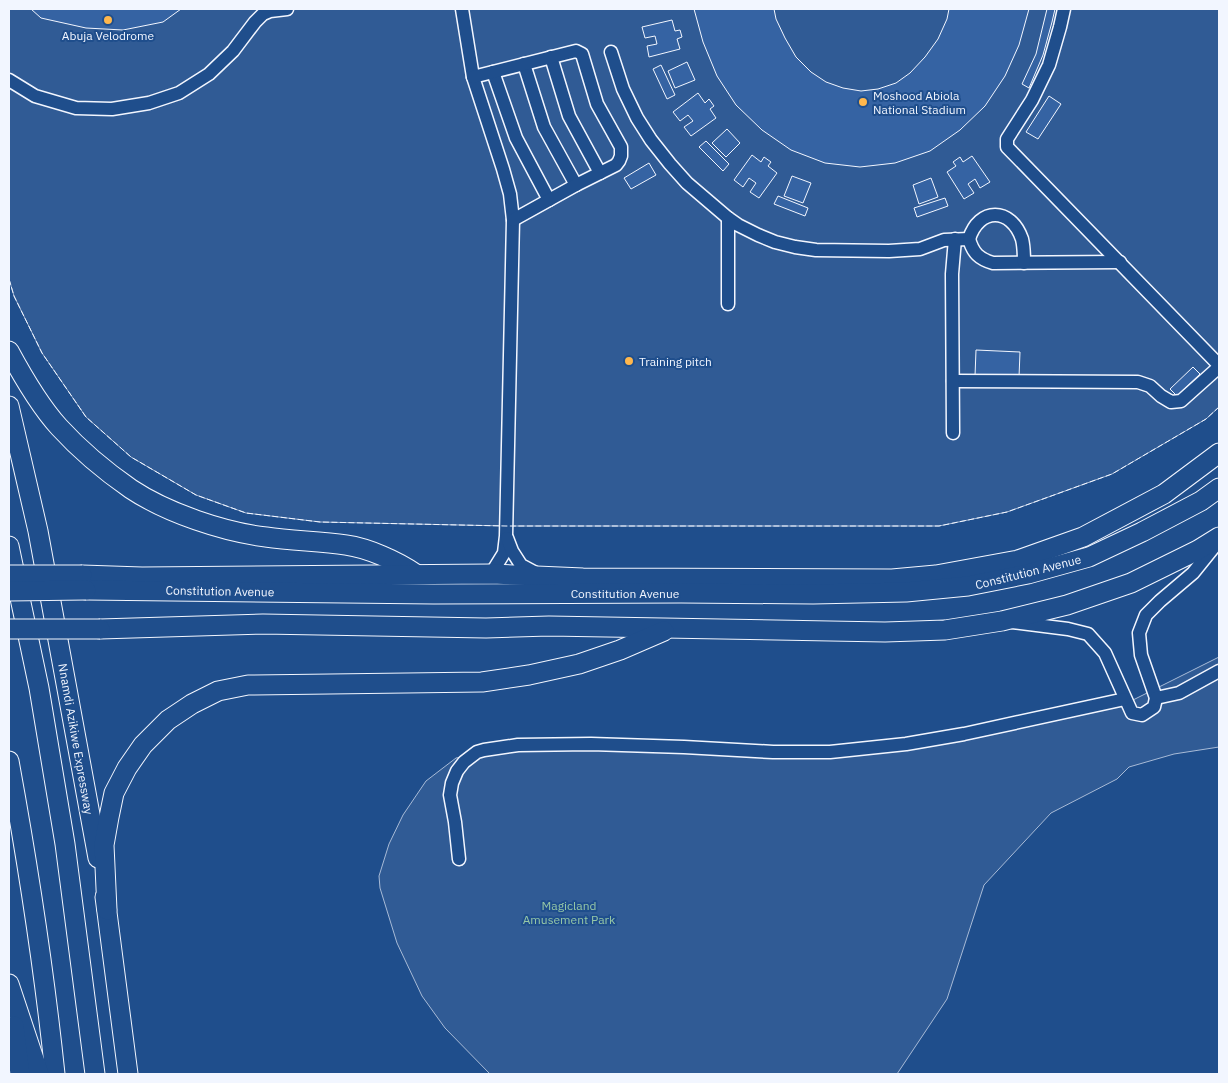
<svg xmlns="http://www.w3.org/2000/svg" width="1228" height="1083" viewBox="0 0 1228 1083" font-family="'IBM Plex Sans',sans-serif">
<style>
.built{fill:#305b95;stroke:#a8bbd7}
.building{fill:#3563a3;stroke:#f2f6ff}
.lines{fill:none;stroke-linecap:round;stroke-linejoin:round}
.minor-casing{stroke:#f2f6ff;stroke-width:15}
.highway-casing{stroke:#f2f6ff;stroke-width:21}
.minor{stroke:#1f4e8c;stroke-width:12}
.highway{stroke:#1f4e8c;stroke-width:19}
.highway-bridge-casing{stroke:#f2f6ff;stroke-width:21;stroke-linecap:butt}
.highway-bridge{stroke:#1f4e8c;stroke-width:19}
.fence{stroke:#f2f6ff;stroke-width:1;stroke-dasharray:6 2.5;stroke-linecap:butt}
.poi-dot{fill:#ffb74d;stroke:#1f4e8c;stroke-width:2}
.labels{text-anchor:middle;dominant-baseline:central;stroke-width:4;stroke-linejoin:round;paint-order:stroke}
.poi-label{font-size:12px;fill:#f2f6ff;stroke:#1f4e8c;text-anchor:start}
.street-label{font-size:12px;fill:#f2f6ff;stroke:#1f4e8c}
.park-label{font-size:12px;fill:#97c8a6;stroke:#1f4e8c}
</style>
<rect width="100%" height="100%" fill="#1f4e8c"/>
<g class="built">
<path d="M 9,9 L 1219,9 L 1219,407 L 1206,419 L 1112,474 L 1007,512 L 939,526 L 506,526 L 320,522 L 246,513 L 196,495 L 131,457 L 86,417 L 42,353 L 14,296 L 9,279 Z"/>
<path d="M 1219,657 L 1219,747 L 1174,754 L 1129,767 L 1117,779 L 1051,813 L 984,885 L 947,999 L 897,1074 L 490,1074 L 445,1028 L 422,996 L 397,943 L 380,888 L 379,876 L 389,844 L 403,815 L 426,781 L 456,758 L 522,747 L 922,747 L 1121,706 Z"/>
</g>
<g class="building">
<path d="M 31,9 L 181,9 L 163,22 L 123,30 L 86,28 L 41,18 Z"/>
<path d="M 694,9 L 774,9 L 776,19 L 785,38 L 796,57 L 811,72 L 826,82 L 843,88 L 861,91 L 878,89 L 896,83 L 910,73 L 925,57 L 938,39 L 947,19 L 949,9 L 1029,9 L 1019,45 L 1005,76 L 985,106 L 960,130 L 930,151 L 895,163 L 860,167 L 825,163 L 791,150 L 762,130 L 736,105 L 717,76 L 703,42 Z"/>
<path d="M 1047,9 L 1055,9 L 1052,22 L 1043,55 L 1029,88 L 1022,84 L 1036,54 Z"/>
<path d="M 672,20 L 675,31 L 680,30 L 682,37 L 677,39 L 680,49 L 649,57 L 647,46 L 657,44 L 655,36 L 645,38 L 642,27 Z"/>
<path d="M 687,62 L 695,80 L 675,88 L 668,71 Z"/>
<path d="M 661,65 L 675,95 L 667,99 L 653,69 Z"/>
<path d="M 698,93 L 705,103 L 709,99 L 714,106 L 710,109 L 716,118 L 691,136 L 684,127 L 693,121 L 688,115 L 680,121 L 673,112 Z"/>
<path d="M 1049,96 L 1061,104 L 1038,139 L 1026,132 Z"/>
<path d="M 727,129 L 740,143 L 726,157 L 712,143 Z"/>
<path d="M 706,141 L 729,164 L 723,171 L 699,147 Z"/>
<path d="M 752,155 L 761,162 L 764,157 L 771,162 L 768,166 L 777,173 L 759,198 L 750,192 L 756,183 L 749,178 L 743,187 L 734,180 Z"/>
<path d="M 972,156 L 990,182 L 980,188 L 975,179 L 968,184 L 974,193 L 964,199 L 947,172 L 956,166 L 953,162 L 960,157 L 963,162 Z"/>
<path d="M 649,163 L 656,175 L 631,189 L 624,178 Z"/>
<path d="M 792,176 L 811,183 L 803,203 L 784,196 Z"/>
<path d="M 931,178 L 938,197 L 919,204 L 913,185 Z"/>
<path d="M 778,196 L 808,208 L 805,216 L 774,204 Z"/>
<path d="M 945,198 L 948,206 L 917,217 L 914,208 Z"/>
<path d="M 976,350 L 1020,352 L 1019,377 L 975,376 Z"/>
<path d="M 1193,367 L 1200,374 L 1177,396 L 1170,389 Z"/>
</g>
<g class="lines">
<g class="minor-casing">
<g id="minor">
<path d="M 462,9 L 473,77 L 503,169 L 510,194 L 513,220 L 506,536 L 504,553 L 491,574"/>
<path d="M 1064,9 L 1060,27 L 1049,65 L 1032,100 L 1007,139 L 1007,147 L 1219,365"/>
<path d="M 611,52 L 623,89 L 637,118 L 651,140 L 670,164 L 687,183 L 728,218 L 738,225 L 758,235 L 775,242 L 795,247 L 816,250 L 889,251 L 920,249 L 944,240 L 969,239 C 973,253 979,259 993,263 L 1120,262"/>
<path d="M 551,57 L 569,116 L 600,173"/>
<path d="M 524,64 L 544,127 L 576,185"/>
<path d="M 493,72 L 516,138 L 549,200"/>
<path d="M 473,77 L 576,51 L 582,54 L 597,104 L 621,147 L 621,156 L 619,161 L 616,165 L 576,185 L 513,220"/>
<path d="M 9,80 L 35,96 L 76,108 L 112,109 L 149,103 L 179,93 L 209,74 L 233,51 L 255,22 L 263,14 L 270,11 L 287,9"/>
<path d="M 969,239 C 979,207 1011,207 1022,239 C 1024,247 1024,255 1024,263"/>
<path d="M 728,304 L 728,218"/>
<path d="M 953,381 L 1138,382 L 1150,386 L 1161,396 L 1171,402 L 1181,401 L 1219,367"/>
<path d="M 953,433 L 952,274 L 955,239"/>
<path d="M 507,538 L 512,551 L 521,565 L 536,573"/>
<path d="M 1012,622 L 1068,629 L 1088,634 L 1105,653 L 1132,713 L 1142,715 L 1154,707 L 1156,698 L 1141,655 L 1139,633 L 1146,615 L 1160,601 L 1193,573 L 1218,542"/>
<path d="M 1156,698 L 1179,693 L 1219,671"/>
<path d="M 459,859 L 455,822 L 450,795 L 452,783 L 457,771 L 464,762 L 477,752 L 484,750 L 518,745 L 591,744 L 684,747 L 773,752 L 830,752 L 906,744 L 964,734 L 1125,699"/>
</g>
</g>
<g class="highway-casing">
<g id="highway">
<path d="M 9,351 C 23,377 39,405 59,427 C 80,450 105,471 131,489 C 167,513 224,532 266,537 C 293,541 320,541 346,545 C 368,548 397,561 416,574"/>
<path d="M 9,406 L 38,531 L 98,858"/>
<path d="M 9,546 L 39,688 L 65,844 L 95,1074"/>
<path d="M 82,575 L 142,577 L 491,574 L 583,578 L 892,579 L 936,575 L 1018,560 L 1083,537 L 1164,494 L 1219,453"/>
<path d="M 86,590 L 434,594 L 681,593 L 813,594 L 906,592 L 968,586 L 1028,574 L 1089,557 L 1142,532 L 1201,501 L 1219,488"/>
<path d="M 100,629 L 263,624 L 486,628 L 549,626 L 885,632 L 945,630 L 1002,621 L 1067,605 L 1131,583 L 1198,550 L 1219,537"/>
<path d="M 9,761 C 28,865 44,969 55,1074"/>
<path d="M 105,897 L 128,1074"/>
<path d="M 107,910 L 104,845 L 109,817 L 114,793 L 127,768 L 143,745 L 168,720 L 192,704 L 218,691 L 248,685 L 482,682 L 529,675 L 579,664 L 620,650 L 664,631"/>
<path d="M 9,984 L 39,1074"/>
<path d="M 14,1026 L 20,1074"/>
</g>
</g>
<use href="#minor" class="minor"/>
<use href="#highway" class="highway"/>
<g class="highway-bridge-casing">
<g id="highway-bridge">
<path d="M 9,575 L 82,575"/>
<path d="M 9,591 L 86,590"/>
<path d="M 9,629 L 100,629"/>
</g>
</g>
<use href="#highway-bridge" class="highway-bridge"/>
<path class="fence" d="M 9,279 L 14,296 L 42,353 L 86,417 L 131,457 L 196,495 L 246,513 L 320,522 L 506,526 L 939,526 L 1007,512 L 1112,474 L 1206,419 L 1219,407"/>
</g>
<g class="poi-dot">
<circle cx="108" cy="20" r="5"/>
<circle cx="863" cy="102" r="5"/>
<circle cx="629" cy="361" r="5"/>
</g>
<g class="labels">
<g class="poi-label">
<text x="108" y="35" text-anchor="middle">Abuja Velodrome</text>
<text x="873" y="95">Moshood Abiola<tspan x="873" dy="14">National Stadium</tspan></text>
<text x="639" y="361">Training pitch</text>
</g>
<g class="street-label">
<text transform="translate(1028 572) rotate(-14)">Constitution Avenue</text>
<text transform="translate(220 591) rotate(1)">Constitution Avenue</text>
<text x="625" y="593">Constitution Avenue</text>
<text transform="translate(76 739) rotate(80)">Nnamdi Azikiwe Expressway</text>
</g>
<g class="park-label">
<text x="569" y="905">Magicland<tspan x="569" dy="14">Amusement Park</tspan></text>
</g>
</g>
<rect width="1228" height="1083" fill="none" stroke="#f2f6ff" stroke-width="20"/>
</svg>
